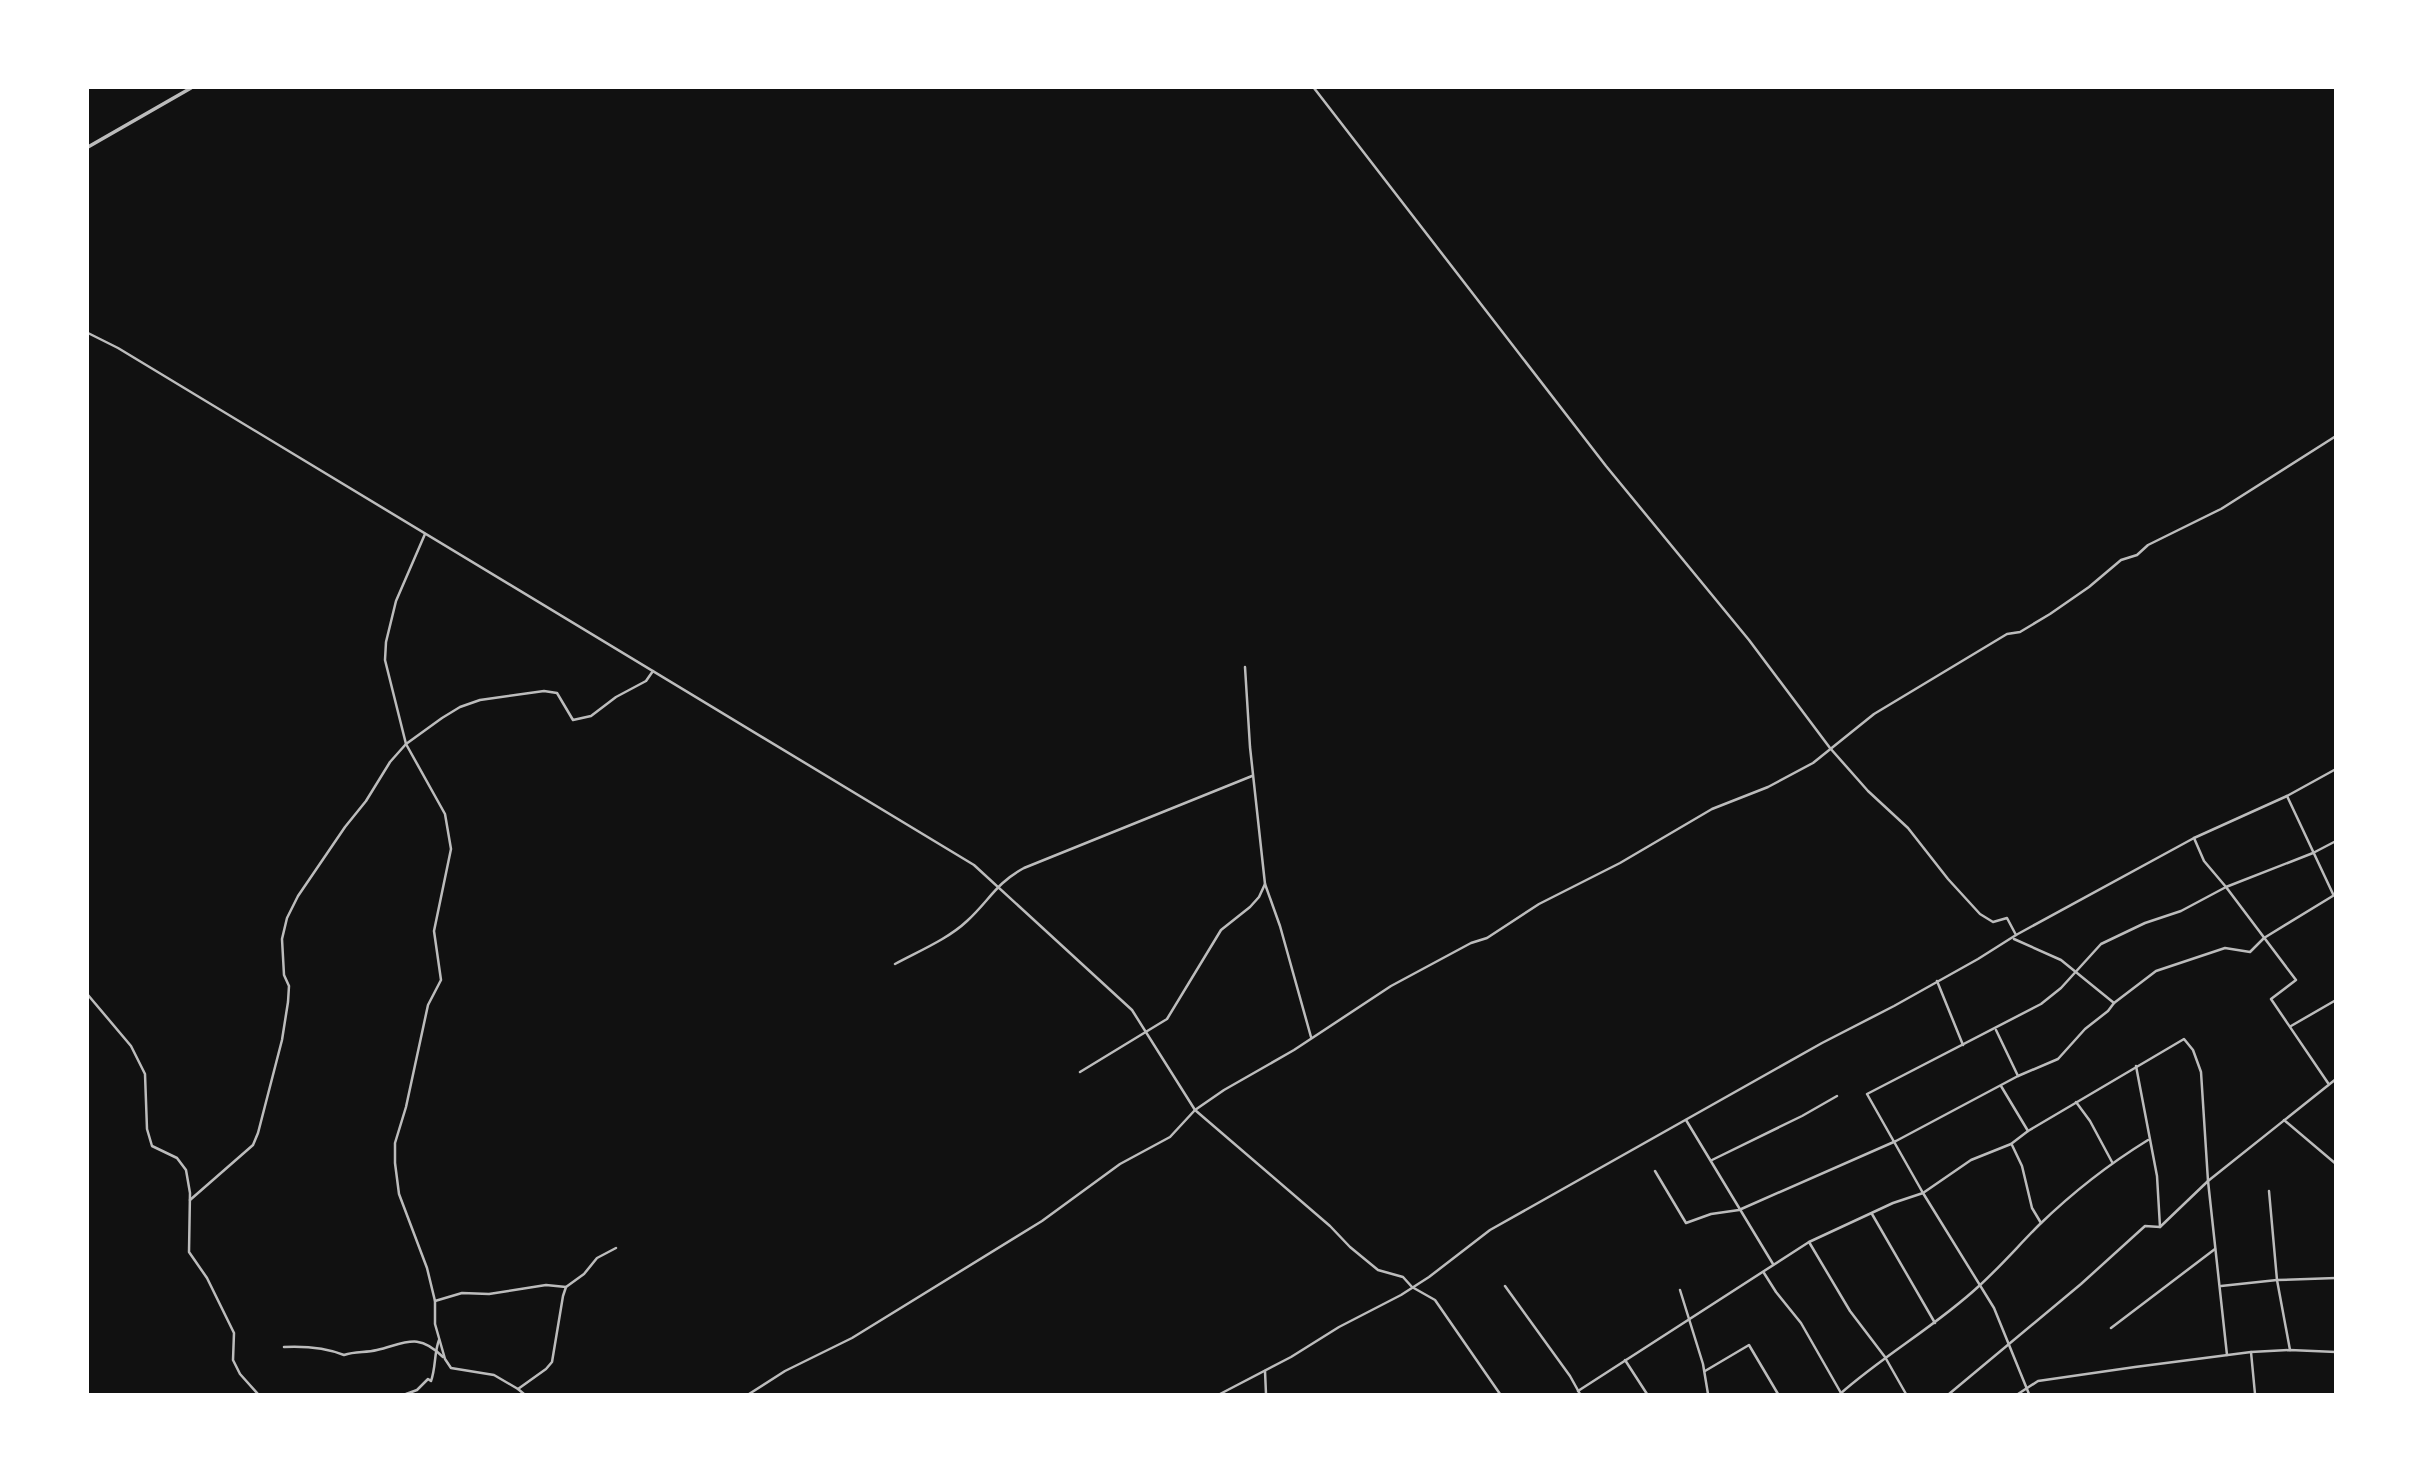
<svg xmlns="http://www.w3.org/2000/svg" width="2423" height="1482" viewBox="0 0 2423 1482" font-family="'Space Grotesk',sans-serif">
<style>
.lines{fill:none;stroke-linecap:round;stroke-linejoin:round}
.minor{stroke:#bcbcbc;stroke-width:2.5}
.tertiary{stroke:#bcbcbc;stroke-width:3.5}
</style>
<rect width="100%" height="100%" fill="#111"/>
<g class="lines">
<g class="minor">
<path d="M 1314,88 L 1606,466 L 1749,640 L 1830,748 L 1868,791 L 1908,828 L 1948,879 L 1980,914 L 1993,922 L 2007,918 L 2016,935"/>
<path d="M 88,333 L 118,348 L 974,865 L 1132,1010 L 1195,1110 L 1330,1226 L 1350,1247 L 1378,1270 L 1403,1277 L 1412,1287 L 1435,1300 L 1500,1394"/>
<path d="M 425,534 L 396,601 L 386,642 L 385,660 L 406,744 L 445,814 L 451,849 L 434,931 L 441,980 L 428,1005 L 406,1107 L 395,1143 L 395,1163 L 399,1194 L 427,1268 L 435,1301 L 435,1324 L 445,1359 L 451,1368 L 494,1375 L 518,1389 L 546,1369 L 552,1362 L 563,1296 L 566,1287 L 584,1274 L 597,1258 L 616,1248"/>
<path d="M 1245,667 L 1250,747 L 1265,884 L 1280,926 L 1311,1037"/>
<path d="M 2287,796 L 2333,894"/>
<path d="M 2194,838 L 2204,861 L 2226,887 L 2296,980 L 2271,999 L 2328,1083"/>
<path d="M 2014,939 L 2061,960 L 2114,1003"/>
<path d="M 895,964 C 919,951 948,939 967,921 C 989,901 996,883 1024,868 L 1252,776"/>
<path d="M 1937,981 L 1963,1045"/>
<path d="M 88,995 L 131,1046 L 145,1074 L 147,1129 L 152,1146 L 177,1158 L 186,1170 L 190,1193 L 189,1252 L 207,1278 L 234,1333 L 233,1360 L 240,1374 L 258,1394"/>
<path d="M 2291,1026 L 2336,1000"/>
<path d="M 1996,1030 L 2018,1076"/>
<path d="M 2136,1066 L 2157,1176 L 2160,1227"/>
<path d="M 1080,1072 L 1167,1019 L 1221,930 L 1250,907 L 1259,897 L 1265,884"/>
<path d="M 2001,1086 L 2028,1131"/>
<path d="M 2076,1102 L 2090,1121 L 2112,1162"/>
<path d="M 1686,1120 L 1773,1264"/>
<path d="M 2284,1120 L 2336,1164"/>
<path d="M 2012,1145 L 2022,1166 L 2032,1208 L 2041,1223"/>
<path d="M 1712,1160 L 1802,1116 L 1837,1096"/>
<path d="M 1655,1171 L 1686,1223 L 1711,1214 L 1739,1210 L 1896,1141 L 2018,1076 L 2058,1059 L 2085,1029 L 2108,1011 L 2114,1003 L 2156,971 L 2225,948 L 2250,952 L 2264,938 L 2336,894"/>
<path d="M 2269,1191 L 2277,1280 L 2290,1350"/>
<path d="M 190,1200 L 253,1145 L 258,1133 L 282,1040 L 288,1002 L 289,986 L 284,975 L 282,939 L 287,918 L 298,896 L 345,827 L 366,801 L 390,762 L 406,744 L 442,718 L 460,707 L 480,700 L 544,691 L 557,693 L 573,720 L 591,716 L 616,697 L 646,681 L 653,671"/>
<path d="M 1872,1214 L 1935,1323"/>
<path d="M 1809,1242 L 1850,1311 L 1885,1357 L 1906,1394"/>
<path d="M 1764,1273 L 1776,1292 L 1801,1323 L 1841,1393"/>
<path d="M 1505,1286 L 1570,1376 L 1580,1394"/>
<path d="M 2221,1286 L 2277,1280 L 2336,1278"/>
<path d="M 1680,1290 L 1703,1364 L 1708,1394"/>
<path d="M 435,1301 L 462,1293 L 489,1294 L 546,1285 L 566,1287"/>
<path d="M 2111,1328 L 2215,1249"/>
<path d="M 284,1347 C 305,1346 324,1347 344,1355 C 356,1351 365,1353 377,1350 C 406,1343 418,1332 443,1357"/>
<path d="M 2251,1352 L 2255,1394"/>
<path d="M 1625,1360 L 1647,1394"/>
<path d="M 1265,1371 L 1266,1394"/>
<path d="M 1705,1371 L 1749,1345 L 1778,1394"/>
<path d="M 518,1389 L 524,1394"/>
<path d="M 1578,1391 L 1809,1242 L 1893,1203 L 1923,1193 L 1971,1160 L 2011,1144 L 2028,1131 L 2184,1039 L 2193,1050 L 2201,1072 L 2208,1181 L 2227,1355"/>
<path d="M 406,1394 L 417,1390 L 428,1379 L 431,1381 C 436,1367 434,1353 439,1340"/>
<path d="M 749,1394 L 785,1371 L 852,1338 L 1042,1221 L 1120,1164 L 1170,1137 L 1195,1110 L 1224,1090 L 1294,1050 L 1391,986 L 1471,943 L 1487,938 L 1539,904 L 1620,863 L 1712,809 L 1768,787 L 1813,763 L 1874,714 L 2007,634 L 2020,632 L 2050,614 L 2089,587 L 2121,560 L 2137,555 L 2148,545 L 2221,509 L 2336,436"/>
<path d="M 1220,1394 L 1291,1357 L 1339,1327 L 1401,1295 L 1429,1277 L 1490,1230 L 1822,1043 L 1894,1006 L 1978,959 L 2016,935 L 2194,838 L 2287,796 L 2336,769"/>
<path d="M 1840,1394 C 1884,1355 1936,1326 1979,1286 C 2000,1267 2019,1245 2039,1225 C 2072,1193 2109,1164 2148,1140"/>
<path d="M 1949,1394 L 2081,1284 L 2145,1226 L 2160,1227 L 2208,1181 L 2336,1079"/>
<path d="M 2018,1394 L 2038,1381 L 2135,1367 L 2251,1352 L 2290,1350 L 2336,1352"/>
<path d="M 2029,1394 L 1994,1308 L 1923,1193 L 1867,1094 L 2041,1004 L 2061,988 L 2101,944 L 2145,923 L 2181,911 L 2226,887 L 2313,853 L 2336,841"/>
</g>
<path class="tertiary" d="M 88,147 L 191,88"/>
</g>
<rect width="2423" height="1482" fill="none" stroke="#ffffff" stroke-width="178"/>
</svg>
